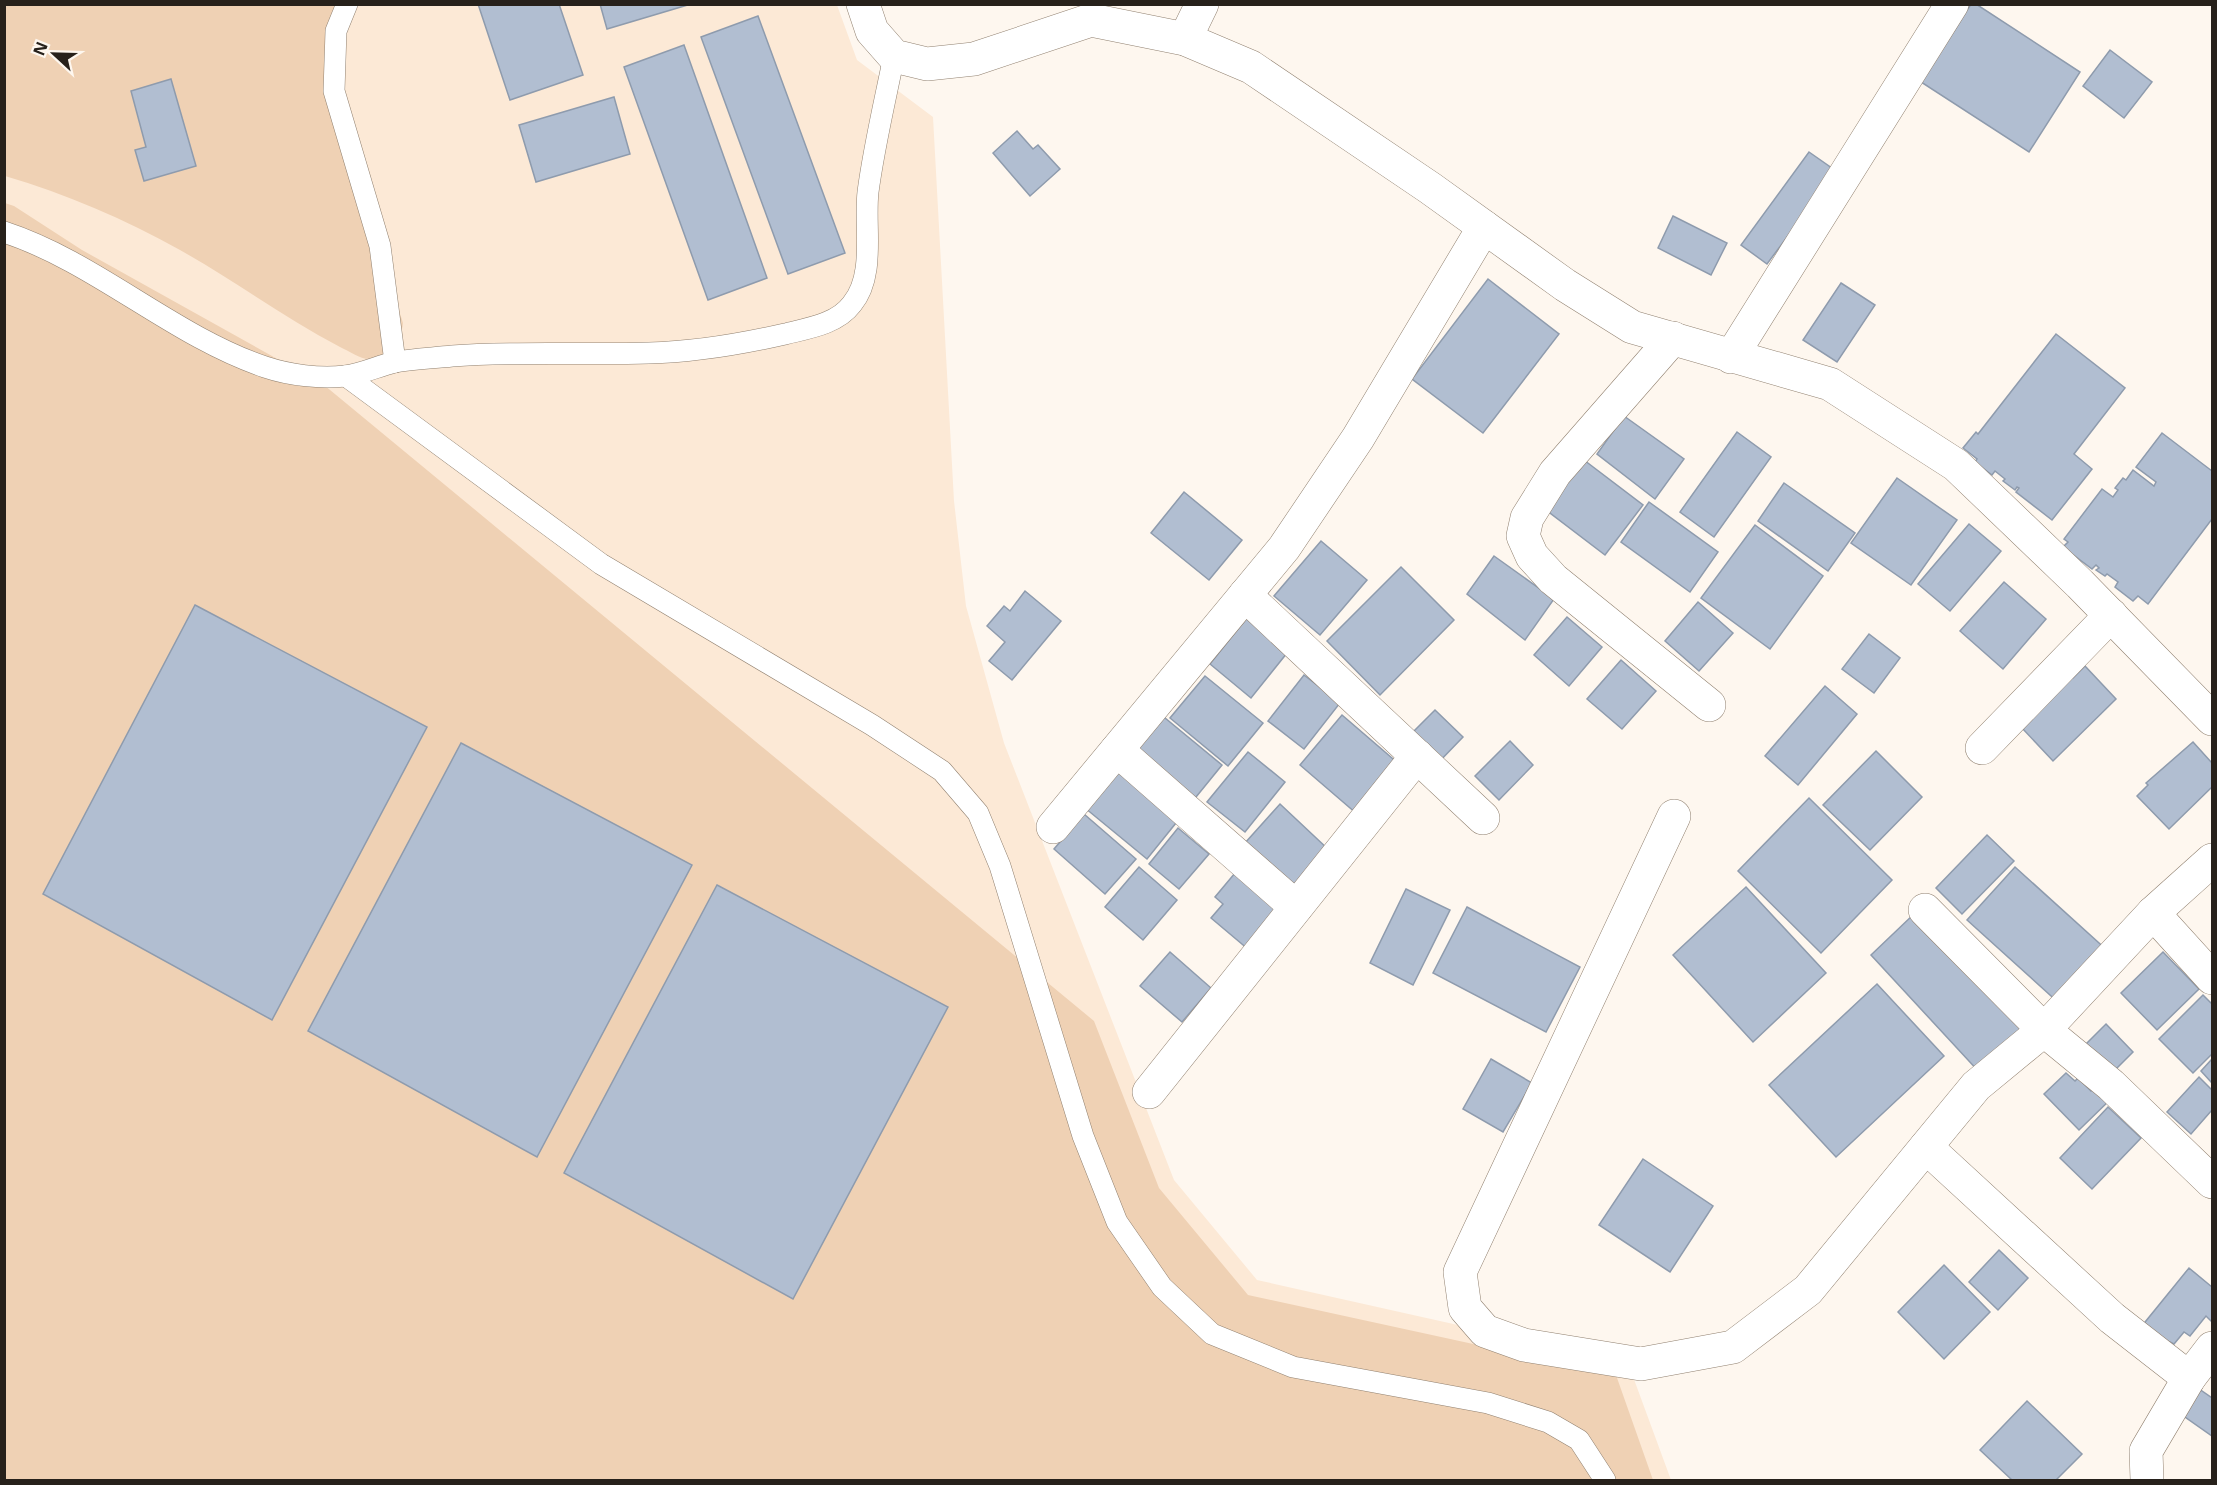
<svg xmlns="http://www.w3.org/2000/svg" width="2217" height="1485" viewBox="0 0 2217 1485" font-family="'Noto Sans',sans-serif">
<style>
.built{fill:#fce9d6}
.green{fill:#efd1b4}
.building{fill:#b1bed1;stroke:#8e9bad;stroke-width:1.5}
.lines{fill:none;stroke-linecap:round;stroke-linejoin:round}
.service-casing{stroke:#918170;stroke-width:22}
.minor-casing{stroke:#918170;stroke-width:34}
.tertiary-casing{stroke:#918170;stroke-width:34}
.service{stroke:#fff;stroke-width:21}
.minor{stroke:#fff;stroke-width:33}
.tertiary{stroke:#fff;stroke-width:33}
</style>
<rect width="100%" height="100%" fill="#fef7ef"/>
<path class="built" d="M 5,5 L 837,5 L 857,60 L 933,117 L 954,501 L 966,606 L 1004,743 L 1174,1180 L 1257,1280 L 1628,1363 L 1671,1480 L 5,1480 Z"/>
<g class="green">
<path d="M 4,5 L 338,5 L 350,158 L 403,323 C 401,341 390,360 369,359 C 360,359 349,351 340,347 C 285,318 235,281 180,250 C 125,219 66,194 5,176 Z"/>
<path d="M 5,203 L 14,206 L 82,250 L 324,385 L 1094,1021 L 1159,1188 L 1248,1295 L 1616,1375 L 1653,1480 L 5,1480 Z"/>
</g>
<g class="building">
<path d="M 478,4 L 559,4 L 583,75 L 510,100 Z"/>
<path d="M 600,4 L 691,4 L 607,29 Z"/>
<path d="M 1971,4 L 1976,4 L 2080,72 L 2029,152 L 1921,82 Z"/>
<path d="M 758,16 L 845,253 L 788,274 L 701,37 Z"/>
<path d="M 684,45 L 767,278 L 708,300 L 624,67 Z"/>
<path d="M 2110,50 L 2152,82 L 2124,118 L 2083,86 Z"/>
<path d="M 171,79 L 196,166 L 144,181 L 135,150 L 146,147 L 131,91 Z"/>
<path d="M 614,97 L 630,154 L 536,182 L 519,125 Z"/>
<path d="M 1017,131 L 1033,149 L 1038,145 L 1060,169 L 1030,196 L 993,153 Z"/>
<path d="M 1809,152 L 1836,171 L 1767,264 L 1741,245 Z"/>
<path d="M 1673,216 L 1727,243 L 1711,275 L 1658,248 Z"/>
<path d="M 1488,279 L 1559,334 L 1483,433 L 1412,379 Z"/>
<path d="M 1841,283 L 1875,305 L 1837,362 L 1803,340 Z"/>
<path d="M 2056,334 L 2125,388 L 2074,454 L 2092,469 L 2052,520 L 2016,492 L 2019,488 L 2017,487 L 2015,490 L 2003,481 L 2005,479 L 1995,471 L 1992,475 L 1975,462 L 1977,459 L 1963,448 L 1976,432 L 1978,434 Z"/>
<path d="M 1624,416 L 1684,459 L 1655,499 L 1597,454 Z"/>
<path d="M 1737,432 L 1771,457 L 1714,537 L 1680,512 Z"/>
<path d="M 2162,433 L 2212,471 L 2212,519 L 2148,604 L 2138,596 L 2133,601 L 2115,587 L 2118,582 L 2107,574 L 2105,576 L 2096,570 L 2099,568 L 2096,565 L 2092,569 L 2063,547 L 2068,542 L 2064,539 L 2102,489 L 2113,497 L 2118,490 L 2115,488 L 2123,478 L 2126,480 L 2133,470 L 2154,486 L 2156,482 L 2136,467 Z"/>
<path d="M 1580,457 L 1643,505 L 1605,555 L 1542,507 Z"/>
<path d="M 1897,478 L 1957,520 L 1911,585 L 1851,543 Z"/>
<path d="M 1784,483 L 1855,533 L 1828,571 L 1758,521 Z"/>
<path d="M 1184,492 L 1242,540 L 1209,580 L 1151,533 Z"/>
<path d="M 1649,502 L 1718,552 L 1690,592 L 1621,542 Z"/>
<path d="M 1969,524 L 2001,551 L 1950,611 L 1918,584 Z"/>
<path d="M 1755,525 L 1823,576 L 1770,649 L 1701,598 Z"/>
<path d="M 1321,541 L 1367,580 L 1320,635 L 1274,596 Z"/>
<path d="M 1494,556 L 1554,599 L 1525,640 L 1467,594 Z"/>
<path d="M 1401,567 L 1454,620 L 1380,695 L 1327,641 Z"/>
<path d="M 2004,582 L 2046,619 L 2003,669 L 1960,631 Z"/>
<path d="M 1025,591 L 1061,621 L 1012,680 L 989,661 L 1005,642 L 987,626 L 1004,606 L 1010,611 Z"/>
<path d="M 1698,602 L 1733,633 L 1699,671 L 1665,641 Z"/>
<path d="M 195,605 L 427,727 L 272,1020 L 43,894 Z"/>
<path d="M 1249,615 L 1291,648 L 1251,698 L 1210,664 Z"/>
<path d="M 1567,617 L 1602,647 L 1569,686 L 1534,655 Z"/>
<path d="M 1869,634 L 1900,658 L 1874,693 L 1842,669 Z"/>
<path d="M 1621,660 L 1656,691 L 1622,729 L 1587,699 Z"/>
<path d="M 2085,666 L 2116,699 L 2053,761 L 2022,728 L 2068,673 L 2073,678 Z"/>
<path d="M 1304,675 L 1340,703 L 1304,749 L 1268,721 Z"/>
<path d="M 1205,676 L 1263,723 L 1228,766 L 1170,718 Z"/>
<path d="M 1825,686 L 1857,714 L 1798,785 L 1765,756 Z"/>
<path d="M 1435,710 L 1463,737 L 1436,765 L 1408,737 Z"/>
<path d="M 1159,713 L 1222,765 L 1192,802 L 1129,750 Z"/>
<path d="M 1342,715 L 1399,764 L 1357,814 L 1300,765 Z"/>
<path d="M 1510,741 L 1533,765 L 1499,800 L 1475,776 Z"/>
<path d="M 2193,742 L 2212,763 L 2212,787 L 2169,829 L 2137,796 L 2148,785 L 2146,783 Z"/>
<path d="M 461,743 L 692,865 L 537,1157 L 308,1031 Z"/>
<path d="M 1876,751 L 1922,797 L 1870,850 L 1823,805 Z"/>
<path d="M 1248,752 L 1285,782 L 1245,832 L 1207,802 Z"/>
<path d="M 1119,767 L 1180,818 L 1147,859 L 1085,808 Z"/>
<path d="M 1809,798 L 1892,880 L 1821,953 L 1738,871 Z"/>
<path d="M 1280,804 L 1330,851 L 1296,889 L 1245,843 Z"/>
<path d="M 1084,814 L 1136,859 L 1105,894 L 1054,849 Z"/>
<path d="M 1178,828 L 1209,854 L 1179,889 L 1149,864 Z"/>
<path d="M 1987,835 L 2014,861 L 1962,914 L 1936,888 Z"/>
<path d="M 1139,867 L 1177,900 L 1143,940 L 1105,907 Z"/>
<path d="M 2015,867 L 2109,952 L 2061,1005 L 1967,920 Z"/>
<path d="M 1235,873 L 1281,911 L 1249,950 L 1211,918 L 1223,904 L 1215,897 Z"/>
<path d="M 717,885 L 948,1007 L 793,1299 L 564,1173 Z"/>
<path d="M 1746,887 L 1826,973 L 1753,1042 L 1673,955 Z"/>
<path d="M 1406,889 L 1450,910 L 1413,985 L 1370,963 Z"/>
<path d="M 1467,907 L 1580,967 L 1546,1032 L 1433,973 Z"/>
<path d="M 1915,913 L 2024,1031 L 1980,1073 L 1871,955 Z"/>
<path d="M 1170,952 L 1211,988 L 1182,1022 L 1140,986 Z"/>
<path d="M 2163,952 L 2199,989 L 2157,1030 L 2121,993 Z"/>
<path d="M 1877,984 L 1944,1056 L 1836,1157 L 1769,1085 Z"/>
<path d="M 2203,995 L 2212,1004 L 2212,1054 L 2193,1073 L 2159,1039 Z"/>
<path d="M 2106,1024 L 2133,1052 L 2110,1075 L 2083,1047 Z"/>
<path d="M 1491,1059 L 1532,1083 L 1503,1132 L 1463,1109 Z"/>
<path d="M 2212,1059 L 2212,1083 L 2201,1071 Z"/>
<path d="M 2066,1073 L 2075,1081 L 2078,1078 L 2091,1091 L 2101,1082 L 2114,1096 L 2079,1130 L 2044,1094 Z"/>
<path d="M 2199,1077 L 2212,1090 L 2212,1110 L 2191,1134 L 2167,1112 Z"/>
<path d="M 2108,1107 L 2141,1138 L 2092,1189 L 2060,1158 Z"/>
<path d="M 1643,1159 L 1713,1206 L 1670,1272 L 1599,1225 Z"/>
<path d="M 1999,1250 L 2028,1278 L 1998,1310 L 1969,1282 Z"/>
<path d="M 1944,1265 L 1990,1312 L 1944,1359 L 1898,1312 Z"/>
<path d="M 2189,1268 L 2212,1287 L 2212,1322 L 2206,1316 L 2190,1336 L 2184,1332 L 2174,1344 L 2170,1342 L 2162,1352 L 2137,1332 Z"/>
<path d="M 2192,1384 L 2212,1398 L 2212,1436 L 2175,1410 Z"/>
<path d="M 2027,1401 L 2082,1454 L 2056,1480 L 2012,1480 L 1980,1450 Z"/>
</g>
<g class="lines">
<g class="service-casing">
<g id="service">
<path d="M 347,4 L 336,31 L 334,91 L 380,246 L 395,362"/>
<path d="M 4,232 C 96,262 173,336 265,367 C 289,375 320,379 345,376 C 362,374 378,366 395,362 C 414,359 434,358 452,356 C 516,351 584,355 649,353 C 694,352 741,344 785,334 C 809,328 837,324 852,304 C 876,275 864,227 868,192 C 874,146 885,101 894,56"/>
<path d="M 346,376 L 601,564 L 872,725 L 942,771 L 978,813 L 1000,866 L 1083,1136 L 1117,1222 L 1162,1287 L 1212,1334 L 1293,1367 L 1488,1403 L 1548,1422 L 1579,1440 L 1605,1480"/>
</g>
</g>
<g class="minor-casing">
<g id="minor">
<path d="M 1185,39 L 1202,4"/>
<path d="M 1673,338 L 1555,473 L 1527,518 L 1523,536 L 1532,556 L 1553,579 L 1709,705"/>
<path d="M 1731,357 L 1952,4"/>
<path d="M 1245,595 L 1483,818"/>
<path d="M 1982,748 L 2111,615"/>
<path d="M 1117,750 L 1296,907"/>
<path d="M 1674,816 L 1460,1272 L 1465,1308 L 1485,1331 L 1524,1345 L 1641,1364 L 1733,1347 L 1808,1290 L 1976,1086 L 2044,1030 L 2153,913 L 2212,860"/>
<path d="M 1053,827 L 1284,548 L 1358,438 L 1484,227"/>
<path d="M 1925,910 L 2044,1030 L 2111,1085 L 2212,1182"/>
<path d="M 2153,913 L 2212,978"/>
<path d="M 1149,1092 L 1417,756"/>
<path d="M 1926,1147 L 2112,1318 L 2189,1378"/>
<path d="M 2147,1480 L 2146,1451 L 2189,1378 L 2212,1348"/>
</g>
</g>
<g class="tertiary-casing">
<path id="tertiary" d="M 863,4 L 872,31 L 894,56 L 927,64 L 974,59 L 1091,20 L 1185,39 L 1251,67 L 1430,188 L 1565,285 L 1632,327 L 1830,384 L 1956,465 L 2080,584 L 2212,719"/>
</g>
<use href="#service" class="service"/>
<use href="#minor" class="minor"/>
<use href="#tertiary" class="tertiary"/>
</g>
<rect width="2217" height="1485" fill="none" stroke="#27211b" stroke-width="12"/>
<g transform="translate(54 54) rotate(292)" stroke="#fef7ef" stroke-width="4.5" paint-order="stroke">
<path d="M0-4.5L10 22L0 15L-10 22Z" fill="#27211b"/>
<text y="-9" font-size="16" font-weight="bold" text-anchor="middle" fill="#27211b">N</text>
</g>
</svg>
